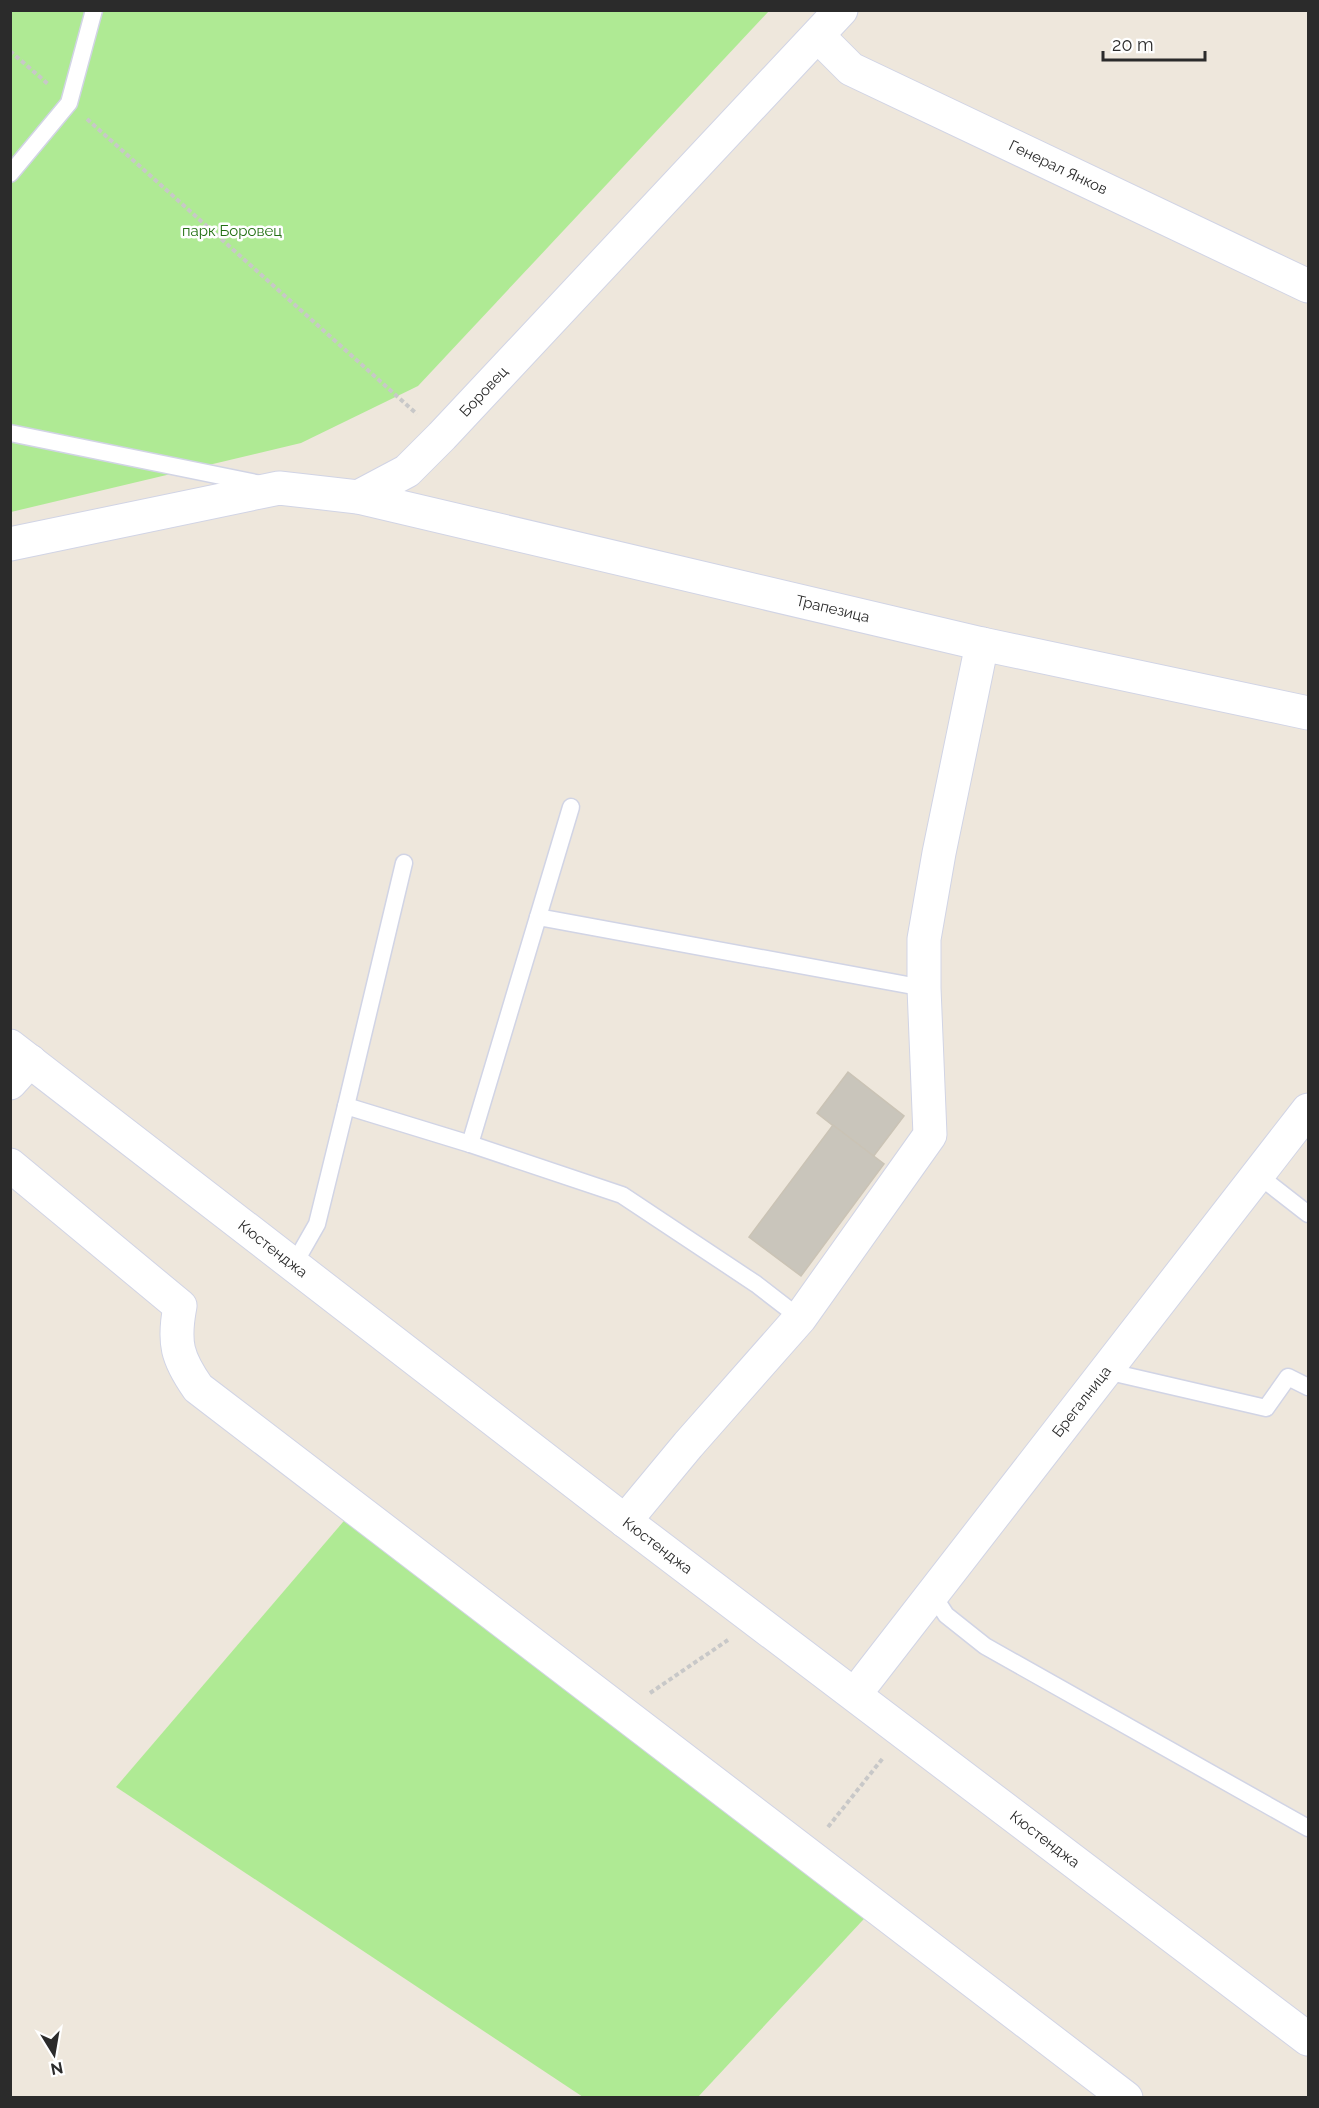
<svg xmlns="http://www.w3.org/2000/svg" width="1319" height="2108" viewBox="0 0 1319 2108" font-family="Raleway,sans-serif">
<style>
.green{fill:#afea94}
.building{fill:#c9c5bb;stroke:#cac3b5;stroke-width:1.5}
.lines{fill:none;stroke-linecap:round;stroke-linejoin:round}
.lane-casing{stroke:#d1d4e5;stroke-width:19}
.street-casing{stroke:#d1d4e5;stroke-width:35}
.secondary-casing{stroke:#d1d4e5;stroke-width:35}
.path{stroke:#c8c8c8;stroke-width:4;stroke-dasharray:4.5 3;stroke-linecap:butt}
.lane{stroke:#fff;stroke-width:16}
.street{stroke:#fff;stroke-width:33}
.secondary{stroke:#fff;stroke-width:33}
.labels{text-anchor:middle;dominant-baseline:central;stroke-width:5;stroke-linejoin:round;paint-order:stroke}
.street-label{font-size:15px;fill:#2b2b2b;stroke:#fff}
.park-label{font-size:15px;fill:#247014;stroke:#fff}
</style>
<rect width="100%" height="100%" fill="#eee7dc"/>
<g class="green">
<path d="M 10,11 L 769,11 L 418,386 L 301,443 L 11,512 Z"/>
<path d="M 355,1508 L 876,1906 L 698,2097 L 583,2097 L 116,1787 Z"/>
</g>
<g class="building">
<path d="M 848,1072 L 904,1116 L 873,1157 L 817,1113 Z"/>
<path d="M 833,1125 L 884,1164 L 801,1276 L 749,1237 Z"/>
</g>
<g class="lines">
<g class="lane-casing">
<g id="lane">
<path d="M 10,174 L 69,103 L 94,10"/>
<path d="M 10,433 L 261,484"/>
<path d="M 538,917 L 571,807"/>
<path d="M 346,1106 L 404,863"/>
<path d="M 470,1144 L 538,917 L 924,988"/>
<path d="M 1258,1175 L 1308,1214"/>
<path d="M 293,1266 L 317,1224 L 346,1106 L 470,1144 L 622,1195 L 756,1284 L 800,1318"/>
<path d="M 1106,1371 L 1266,1408 L 1288,1377 L 1308,1387"/>
<path d="M 933,1595 L 946,1615 L 985,1646 L 1308,1828"/>
</g>
</g>
<g class="street-casing">
<g id="street">
<path id="s1" d="M 818,36 L 851,69 L 1308,286"/>
<path id="s2" d="M 358,497 L 407,471 L 442,436 L 841,10"/>
<path id="s3" d="M 10,544 L 279,488 L 358,497 L 982,644 L 1308,713"/>
<path d="M 10,1083 L 30,1061"/>
<path d="M 10,1165 L 180,1306 C 173,1343 177,1358 198,1388 L 1126,2098"/>
<path d="M 625,1521 L 688,1445 L 800,1318 L 930,1135 L 924,988 L 924,939 L 939,853 L 982,644"/>
<path id="s4" d="M 855,1694 L 1308,1110"/>
</g>
</g>
<g class="secondary-casing">
<g id="secondary">
<path id="s5" d="M 10,1046 L 625,1521 L 1308,2039"/>
</g>
</g>
<g class="path">
<path d="M 10,51 L 48,84"/>
<path d="M 87,119 L 417,414"/>
<path d="M 650,1693 L 728,1640"/>
<path d="M 828,1827 L 883,1758"/>
</g>
<use href="#lane" class="lane"/>
<use href="#street" class="street"/>
<use href="#secondary" class="secondary"/>
</g>
<g class="labels">
<g class="street-label">
<text stroke="none"><textPath href="#s1" startOffset="276">Генерал Янков</textPath></text>
<text stroke="none"><textPath href="#s2" startOffset="166">Боровец</textPath></text>
<text stroke="none"><textPath href="#s3" startOffset="842">Трапезица</textPath></text>
<text stroke="none"><textPath href="#s5" startOffset="332">Кюстенджа</textPath></text>
<text stroke="none"><textPath href="#s4" startOffset="370">Брегалница</textPath></text>
<text stroke="none"><textPath href="#s5" startOffset="818">Кюстенджа</textPath></text>
<text stroke="none"><textPath href="#s5" startOffset="1304">Кюстенджа</textPath></text>
</g>
<g class="park-label">
<text x="232" y="231">парк Боровец</text>
</g>
</g>
<rect width="1319" height="2108" fill="none" stroke="#2b2b2b" stroke-width="24"/>
<g transform="translate(54 2054) rotate(169)" stroke="#ffffff" stroke-width="4.5" paint-order="stroke">
<path d="M0-4.5L10 22L0 15L-10 22Z" fill="#2b2b2b"/>
<text y="-9" font-size="16" font-weight="bold" text-anchor="middle" fill="#2b2b2b">N</text>
</g>
<path d="M1103 51v9h102v-9" fill="none" stroke="#2b2b2b" stroke-width="3"/>
<text x="1112" y="51" font-size="18" fill="#2b2b2b" stroke="#ffffff" stroke-width="4.5" paint-order="stroke">20 m</text>
</svg>
